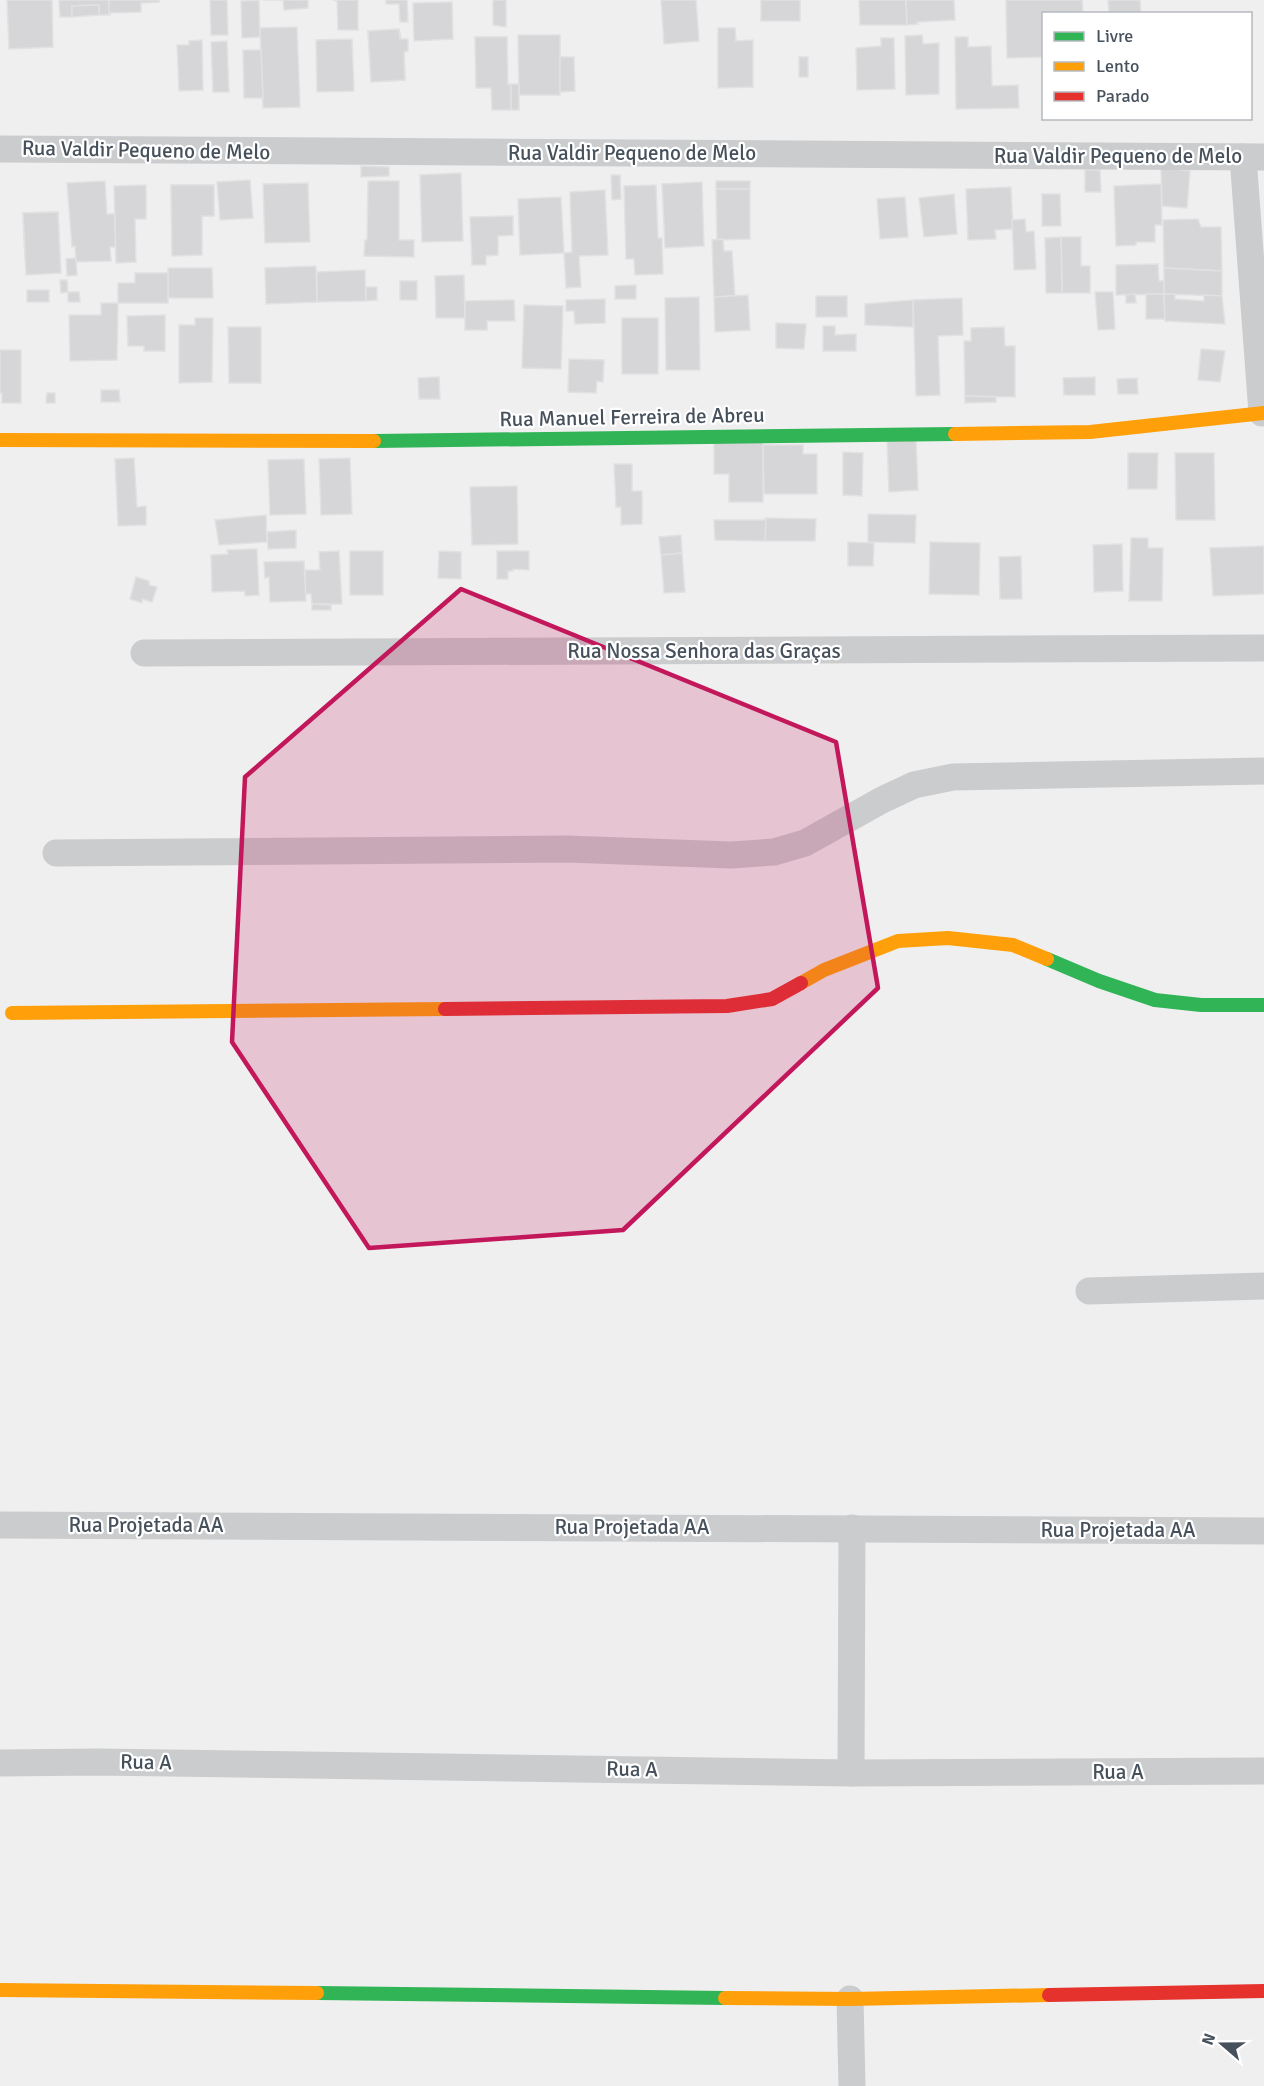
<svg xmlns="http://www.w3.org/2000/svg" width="1264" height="2086" viewBox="0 0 1264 2086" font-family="Signika,sans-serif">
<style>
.building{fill:#d6d6d8;stroke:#e1e1e2;stroke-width:1.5}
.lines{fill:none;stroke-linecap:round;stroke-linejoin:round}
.street{stroke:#caccce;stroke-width:27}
.fast{stroke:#30b455;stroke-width:14}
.slow{stroke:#ff9f0a;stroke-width:14}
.jam{stroke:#e5322d;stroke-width:14}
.marked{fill:#c2185b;fill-opacity:0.2;stroke:#c2185b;stroke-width:4.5;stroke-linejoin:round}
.labels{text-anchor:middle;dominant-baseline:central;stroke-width:4.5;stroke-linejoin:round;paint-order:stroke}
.street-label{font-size:21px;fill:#47515c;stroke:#fff}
</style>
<rect width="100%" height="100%" fill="#f0efef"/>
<g class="building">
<path d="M 7,0 L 52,0 L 53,47 L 9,49 Z"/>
<path d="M 59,0 L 109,0 L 110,15 L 99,15 L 99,5 L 72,6 L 72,17 L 60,17 Z"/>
<path d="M 109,0 L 159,0 L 159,2 L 141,3 L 141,12 L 109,13 Z"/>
<path d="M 210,0 L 227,0 L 228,35 L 211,35 Z"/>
<path d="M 259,0 L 260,37 L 242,38 L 241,1 Z"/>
<path d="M 263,0 L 308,0 L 308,8 L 284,10 L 283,0 Z"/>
<path d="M 333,0 L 358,0 L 358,30 L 338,30 L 337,1 Z"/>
<path d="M 386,0 L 407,0 L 408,22 L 400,22 L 399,4 L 386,4 Z"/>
<path d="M 493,0 L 506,0 L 506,27 L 493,25 Z"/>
<path d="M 661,0 L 696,0 L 699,41 L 664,44 Z"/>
<rect x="761" y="0" width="39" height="21"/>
<path d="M 859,0 L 906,0 L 907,25 L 860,25 Z"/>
<path d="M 906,0 L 954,0 L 955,20 L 917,22 L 918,24 L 907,25 Z"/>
<path d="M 1006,0 L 1082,0 L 1083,14 L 1044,14 L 1044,57 L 1007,58 Z"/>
<path d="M 1108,0 L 1140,0 L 1141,14 L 1109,14 Z"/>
<path d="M 452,2 L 453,39 L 414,41 L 413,3 Z"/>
<path d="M 99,5 L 99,15 L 72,17 L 72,6 Z"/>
<path d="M 297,27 L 300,107 L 263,108 L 260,28 Z"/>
<path d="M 718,28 L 735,28 L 736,41 L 753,40 L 753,87 L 718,88 Z"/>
<path d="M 399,29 L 404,52 L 405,80 L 371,82 L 368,31 Z"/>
<path d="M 399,29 L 400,39 L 408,39 L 408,51 L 404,52 L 405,80 L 371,82 L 368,31 Z"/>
<path d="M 518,35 L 560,35 L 560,95 L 519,95 Z"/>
<path d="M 922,35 L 923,44 L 939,43 L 939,94 L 906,95 L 905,36 Z"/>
<path d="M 475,37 L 507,37 L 507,63 L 476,63 Z"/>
<path d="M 475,37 L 507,37 L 508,85 L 511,84 L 511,110 L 492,110 L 491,88 L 476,88 Z"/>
<path d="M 955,37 L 968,37 L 968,47 L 991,46 L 992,86 L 1018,85 L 1019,108 L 956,109 Z"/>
<path d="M 881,38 L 894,38 L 895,89 L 857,90 L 856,48 L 881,46 Z"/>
<path d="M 352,39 L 354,91 L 317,92 L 316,40 Z"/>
<path d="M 202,40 L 203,90 L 179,91 L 177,45 L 189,45 L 189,41 Z"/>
<path d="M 227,41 L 229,92 L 213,92 L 211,42 Z"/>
<path d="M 243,50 L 261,50 L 263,98 L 244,98 Z"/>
<path d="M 560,57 L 574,57 L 575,91 L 560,92 Z"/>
<rect x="799" y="57" width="9" height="20"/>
<rect x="511" y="84" width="8" height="26"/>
<path d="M 361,166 L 389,167 L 389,176 L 361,177 Z"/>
<path d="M 1161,167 L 1190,171 L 1187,208 L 1162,206 Z"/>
<path d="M 1085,170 L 1100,170 L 1101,192 L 1085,192 Z"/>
<path d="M 461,173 L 463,241 L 422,242 L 420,175 Z"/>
<path d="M 611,175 L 620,175 L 621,199 L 612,200 Z"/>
<path d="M 250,180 L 253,218 L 220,220 L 217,182 Z"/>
<path d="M 105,181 L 107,214 L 115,214 L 116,247 L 110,247 L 111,261 L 76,262 L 75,246 L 72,247 L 67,183 Z"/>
<path d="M 368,181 L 399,181 L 399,240 L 414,240 L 414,257 L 364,256 L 365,240 L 367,240 Z"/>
<rect x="716" y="181" width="34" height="8"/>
<path d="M 702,182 L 704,246 L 665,248 L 662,184 Z"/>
<path d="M 308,183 L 310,242 L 265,243 L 263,184 Z"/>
<path d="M 1161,184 L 1162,225 L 1155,225 L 1155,242 L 1136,242 L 1136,245 L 1116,246 L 1114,186 Z"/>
<path d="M 146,185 L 146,219 L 135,219 L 136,262 L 116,263 L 114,186 Z"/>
<path d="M 171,185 L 214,185 L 214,216 L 202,216 L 202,244 L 172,245 Z"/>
<path d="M 171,185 L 214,185 L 214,216 L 202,216 L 202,255 L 172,256 Z"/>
<path d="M 656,185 L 658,238 L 662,238 L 663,274 L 635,275 L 634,259 L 626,259 L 624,186 Z"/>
<path d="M 1011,187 L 1013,229 L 995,230 L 996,239 L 968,240 L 966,189 Z"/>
<path d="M 716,189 L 750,189 L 750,239 L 717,240 Z"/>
<path d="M 605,190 L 608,255 L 579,256 L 581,287 L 566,288 L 564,253 L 572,252 L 570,192 Z"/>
<path d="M 954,194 L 957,234 L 924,237 L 919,198 Z"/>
<path d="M 1042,194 L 1060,194 L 1061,226 L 1042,226 Z"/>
<path d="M 561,197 L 564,253 L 520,255 L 518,199 Z"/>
<path d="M 905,197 L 908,237 L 880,239 L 877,199 Z"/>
<path d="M 58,212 L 60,257 L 25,259 L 23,213 Z"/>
<path d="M 58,212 L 61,273 L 26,275 L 23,213 Z"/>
<path d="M 513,216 L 513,235 L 498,236 L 498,255 L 486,256 L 486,265 L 472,265 L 470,217 Z"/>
<path d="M 1025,219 L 1026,232 L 1034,231 L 1036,269 L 1014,270 L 1012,220 Z"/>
<path d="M 1198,219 L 1201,227 L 1221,227 L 1222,271 L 1164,268 L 1163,220 Z"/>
<path d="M 1061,237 L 1081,237 L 1081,266 L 1090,266 L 1090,293 L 1062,293 Z"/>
<path d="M 1061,237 L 1062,293 L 1046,293 L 1045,238 Z"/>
<path d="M 723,239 L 724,251 L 732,251 L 735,296 L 714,297 L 712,240 Z"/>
<path d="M 76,258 L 77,275 L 67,276 L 66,259 Z"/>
<path d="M 1158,264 L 1159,281 L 1164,281 L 1164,294 L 1116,295 L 1116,265 Z"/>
<path d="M 316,266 L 317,302 L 266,304 L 265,268 Z"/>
<path d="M 168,268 L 212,268 L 213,298 L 168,298 Z"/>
<path d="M 1164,268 L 1222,271 L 1222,296 L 1164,294 Z"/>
<path d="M 365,270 L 366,301 L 317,302 L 317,272 Z"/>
<path d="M 135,273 L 168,273 L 168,303 L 118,303 L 118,283 L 135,283 Z"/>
<path d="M 464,275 L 465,318 L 436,318 L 435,276 Z"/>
<path d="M 60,280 L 67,280 L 68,292 L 61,293 Z"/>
<rect x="400" y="281" width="17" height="19"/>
<path d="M 636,285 L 636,299 L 615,299 L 615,286 Z"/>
<path d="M 366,287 L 377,287 L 377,300 L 366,301 Z"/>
<rect x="27" y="290" width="22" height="12"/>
<path d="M 68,292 L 79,292 L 80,302 L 68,302 Z"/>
<path d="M 1095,292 L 1113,292 L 1115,329 L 1098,330 Z"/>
<path d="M 1135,294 L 1136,303 L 1126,303 L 1126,295 Z"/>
<path d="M 1146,294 L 1164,294 L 1165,319 L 1146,319 Z"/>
<path d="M 1164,294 L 1175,294 L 1175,299 L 1204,301 L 1204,295 L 1222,296 L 1225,324 L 1165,321 Z"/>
<path d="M 748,295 L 750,330 L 715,332 L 714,297 Z"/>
<rect x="816" y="296" width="31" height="21"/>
<path d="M 699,297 L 700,370 L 666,370 L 665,298 Z"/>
<path d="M 962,298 L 963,335 L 938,336 L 940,395 L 916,396 L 913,300 Z"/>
<path d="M 605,299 L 605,323 L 575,324 L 574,311 L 566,311 L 566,300 Z"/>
<path d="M 514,300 L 515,321 L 487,321 L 487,330 L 465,330 L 465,301 Z"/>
<path d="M 913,300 L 913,327 L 865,325 L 865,304 Z"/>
<path d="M 101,303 L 118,303 L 117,360 L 70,361 L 69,315 L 101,315 Z"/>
<path d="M 524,305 L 563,306 L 561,369 L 522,368 Z"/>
<path d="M 165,315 L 165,351 L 144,351 L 144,346 L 128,346 L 127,316 Z"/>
<path d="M 195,318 L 213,318 L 212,382 L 179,383 L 179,325 L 195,325 Z"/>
<rect x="622" y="318" width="36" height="56"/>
<path d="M 776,323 L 806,324 L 804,349 L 776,348 Z"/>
<path d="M 823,326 L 835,326 L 835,335 L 856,334 L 856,351 L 823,351 Z"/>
<path d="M 228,327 L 261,327 L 261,383 L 229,383 Z"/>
<path d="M 1004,327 L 1005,346 L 1015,346 L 1015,397 L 965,396 L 964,341 L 971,341 L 971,328 Z"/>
<path d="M 1201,349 L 1225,351 L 1220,382 L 1198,380 Z"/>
<path d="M 0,350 L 21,350 L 21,403 L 2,403 L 2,393 L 0,393 Z"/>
<path d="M 569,359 L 604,360 L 603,382 L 597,381 L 596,393 L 568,392 Z"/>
<path d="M 439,377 L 440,399 L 419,399 L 418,378 Z"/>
<path d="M 1095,377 L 1095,395 L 1064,395 L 1063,378 Z"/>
<path d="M 1137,378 L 1138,394 L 1118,394 L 1117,379 Z"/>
<path d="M 101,390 L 119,390 L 120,402 L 101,402 Z"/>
<path d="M 47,393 L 55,393 L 55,403 L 46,403 Z"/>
<path d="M 965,396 L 996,397 L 996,402 L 965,403 Z"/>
<path d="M 916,440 L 918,490 L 889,492 L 887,441 Z"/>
<path d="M 714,441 L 763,441 L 763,502 L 729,502 L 729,474 L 714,474 Z"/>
<path d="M 763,445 L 803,445 L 803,454 L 817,454 L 817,494 L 764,494 Z"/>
<path d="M 843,452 L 863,453 L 862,496 L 843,495 Z"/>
<path d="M 1128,453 L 1158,453 L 1157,489 L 1128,489 Z"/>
<path d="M 1175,453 L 1214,453 L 1215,520 L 1176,520 Z"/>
<path d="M 134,458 L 137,507 L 146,506 L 146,525 L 118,526 L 115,459 Z"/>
<path d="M 350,458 L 352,514 L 321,515 L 319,459 Z"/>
<path d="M 304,459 L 306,514 L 270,515 L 268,460 Z"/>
<path d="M 614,464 L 632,464 L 632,491 L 642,491 L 642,524 L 621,525 L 621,507 L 616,507 Z"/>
<path d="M 517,486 L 518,544 L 472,545 L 470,487 Z"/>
<path d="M 868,514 L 916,515 L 915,543 L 868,542 Z"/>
<path d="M 266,515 L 267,542 L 219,545 L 215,520 Z"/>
<path d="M 765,518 L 816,519 L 815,541 L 765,541 Z"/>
<path d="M 714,520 L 766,520 L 765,541 L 715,540 Z"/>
<path d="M 296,530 L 296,548 L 268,549 L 267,532 Z"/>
<path d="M 681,535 L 682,553 L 661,555 L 659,537 Z"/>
<path d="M 1131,538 L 1148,538 L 1148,548 L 1163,548 L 1162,601 L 1129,601 Z"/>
<path d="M 848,542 L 874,543 L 873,566 L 848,566 Z"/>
<path d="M 930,542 L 980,543 L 979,595 L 929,594 Z"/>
<path d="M 1122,544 L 1123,591 L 1094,592 L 1093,545 Z"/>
<path d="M 1264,546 L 1264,594 L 1213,596 L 1210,548 Z"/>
<path d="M 257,549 L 259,595 L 245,596 L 245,591 L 212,592 L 211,555 L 228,554 L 227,550 Z"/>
<path d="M 339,551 L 342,604 L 312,604 L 311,594 L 305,594 L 305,570 L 320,570 L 319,552 Z"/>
<rect x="350" y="551" width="33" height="44"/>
<path d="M 439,551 L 461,552 L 461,579 L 438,578 Z"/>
<path d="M 497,551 L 529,551 L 529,570 L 513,569 L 513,571 L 508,571 L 508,579 L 497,579 Z"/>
<path d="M 682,553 L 685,592 L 664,593 L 661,555 Z"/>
<path d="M 1021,556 L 1022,599 L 1000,599 L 999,557 Z"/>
<path d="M 304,561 L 306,601 L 270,602 L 269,577 L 265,578 L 264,562 Z"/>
<path d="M 136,577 L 149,581 L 149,585 L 157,587 L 152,602 L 142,599 L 142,603 L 130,599 Z"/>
<path d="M 312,604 L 331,605 L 331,610 L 312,610 Z"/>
</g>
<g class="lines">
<g class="street">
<path d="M 0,149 L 1264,157"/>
<path d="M 1243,157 L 1262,413"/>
<path d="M 144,653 L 1264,648"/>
<path d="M 56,853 L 567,849 L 731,855 L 774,852 L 805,843 L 882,800 L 914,785 L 953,777 L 1264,771"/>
<path d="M 1089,1291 L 1264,1286"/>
<path d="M 0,1525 L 1264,1531"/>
<path d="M 0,1763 L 99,1762 L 851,1773 L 1264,1771"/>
<path d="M 851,1773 L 852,1528"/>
<path d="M 850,1999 L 852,2086"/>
</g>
<g class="fast">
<path d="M 374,441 L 955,434"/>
<path d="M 1047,959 L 1099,981 L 1155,1000 L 1201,1005 L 1264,1005"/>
<path d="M 317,1993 L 725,1998"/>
</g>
<g class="slow">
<path d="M 955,434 L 1090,432 L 1264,413"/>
<path d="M 0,440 L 374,441"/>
<path d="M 801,983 L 824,970 L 898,941 L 948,938 L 1013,945 L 1047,959"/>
<path d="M 12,1013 L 445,1009"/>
<path d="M 0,1990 L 317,1993"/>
<path d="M 725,1998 L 850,1999 L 1049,1995"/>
</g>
<g class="jam">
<path d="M 445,1009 L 727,1006 L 772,999 L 801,983"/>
<path d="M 1049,1995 L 1264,1991"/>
</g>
</g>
<path class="marked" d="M 461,589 L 836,742 L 878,988 L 623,1230 L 369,1248 L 232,1042 L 245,777 Z"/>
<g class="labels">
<g class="street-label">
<text transform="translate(146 150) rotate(1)">Rua Valdir Pequeno de Melo</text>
<text x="632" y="153">Rua Valdir Pequeno de Melo</text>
<text x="1118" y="156">Rua Valdir Pequeno de Melo</text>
<text transform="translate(632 417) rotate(-1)">Rua Manuel Ferreira de Abreu</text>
<text x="704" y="651">Rua Nossa Senhora das Graças</text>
<text x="146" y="1525">Rua Projetada AA</text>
<text x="632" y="1527">Rua Projetada AA</text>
<text x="1118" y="1530">Rua Projetada AA</text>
<text transform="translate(146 1762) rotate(1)">Rua A</text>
<text transform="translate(632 1769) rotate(1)">Rua A</text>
<text x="1118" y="1772">Rua A</text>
</g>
</g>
<rect x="1042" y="12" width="210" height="108" fill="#ffffff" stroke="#b5b9be" stroke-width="1.5"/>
<rect x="1054" y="32" width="30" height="9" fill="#30b455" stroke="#b5b9be" stroke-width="1.5"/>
<text x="1096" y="42" font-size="18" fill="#47515c">Livre</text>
<rect x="1054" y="62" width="30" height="9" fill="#ff9f0a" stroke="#b5b9be" stroke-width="1.5"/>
<text x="1096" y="72" font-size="18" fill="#47515c">Lento</text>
<rect x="1054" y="92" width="30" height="9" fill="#e5322d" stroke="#b5b9be" stroke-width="1.5"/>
<text x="1096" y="102" font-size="18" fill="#47515c">Parado</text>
<g transform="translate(1222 2044) rotate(290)" stroke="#ffffff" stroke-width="4.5" paint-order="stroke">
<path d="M0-4.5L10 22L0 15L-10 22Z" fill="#47515c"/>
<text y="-9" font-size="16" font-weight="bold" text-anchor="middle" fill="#47515c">N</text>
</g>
</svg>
